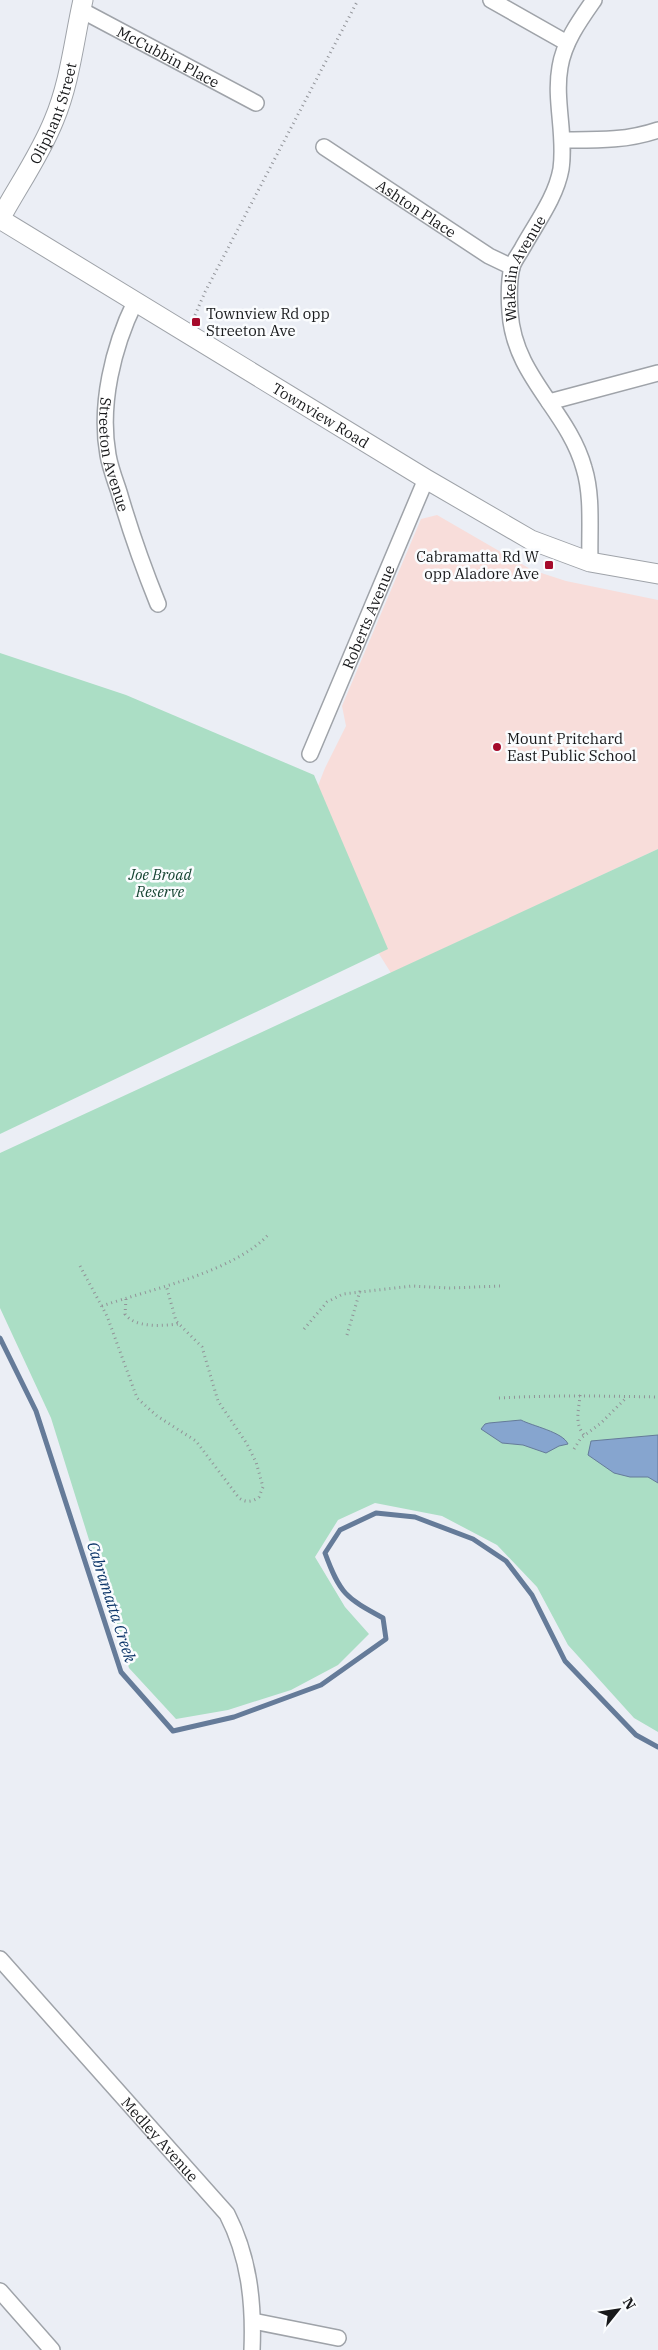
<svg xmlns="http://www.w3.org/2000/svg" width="658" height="2350" viewBox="0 0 658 2350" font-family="'IBM Plex Serif',serif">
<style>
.education{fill:#f8ddda}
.green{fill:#abdec5}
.water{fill:#86a5cf;stroke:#657b99}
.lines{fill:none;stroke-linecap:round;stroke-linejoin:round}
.stream{stroke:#657b99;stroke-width:5}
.minor-casing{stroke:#9fa3a9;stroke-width:18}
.tertiary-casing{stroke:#9fa3a9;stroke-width:21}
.path{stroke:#919398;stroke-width:3;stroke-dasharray:1 4;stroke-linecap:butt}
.minor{stroke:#fff;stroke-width:15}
.tertiary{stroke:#fff;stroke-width:19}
.poi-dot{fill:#a50a2b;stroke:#fafcfe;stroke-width:2}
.labels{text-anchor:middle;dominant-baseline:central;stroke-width:5;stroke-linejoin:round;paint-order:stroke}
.street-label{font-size:15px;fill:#18191b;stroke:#fafcfe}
.poi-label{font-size:15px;fill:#18191b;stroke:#fafcfe;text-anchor:start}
.park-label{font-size:15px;font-style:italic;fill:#164432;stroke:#fafcfe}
.water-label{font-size:16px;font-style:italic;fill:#0d3669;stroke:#fafcfe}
</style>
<rect width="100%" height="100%" fill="#ebeef5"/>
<path class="education" d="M 437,515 L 532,570 L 566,581 L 658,600 L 658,849 L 391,973 L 301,829 L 325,768 L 346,726 L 342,706 L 421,519 Z"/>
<g class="green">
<path d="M 0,653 L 126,695 L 314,775 L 388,949 L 0,1134 Z"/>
<path d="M 658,849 L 658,1732 L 634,1718 L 568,1645 L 537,1587 L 497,1545 L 442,1516 L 375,1503 L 338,1520 L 315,1557 L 345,1607 L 369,1634 L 338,1665 L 291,1690 L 228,1710 L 176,1719 L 129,1668 L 51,1418 L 0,1308 L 0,1153 Z"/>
</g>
<g class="water">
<path d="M 521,1420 C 532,1426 563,1432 568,1444 L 559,1446 L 546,1453 L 523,1445 L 502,1443 L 481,1429 L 485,1424 L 489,1423 Z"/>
<path d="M 658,1435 L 658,1483 L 648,1477 L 630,1477 L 614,1473 L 588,1455 L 591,1441 Z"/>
</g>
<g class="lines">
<path class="stream" d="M 0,1338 L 36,1411 L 121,1672 L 173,1731 L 234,1717 L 321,1685 L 386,1639 L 383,1618 C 346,1598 340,1594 325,1553 L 340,1530 L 376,1513 L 415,1517 L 473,1539 L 506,1561 L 532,1595 L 565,1661 L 636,1735 L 658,1747"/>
<g class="minor-casing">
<g id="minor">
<path d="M 491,0 L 567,43"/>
<path id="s1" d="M 81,10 L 256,103"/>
<path d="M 563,140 C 596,140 626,141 658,130"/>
<path id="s2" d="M 324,147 L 489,256 L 512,267"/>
<path id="s3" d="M 135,302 C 113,347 99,405 108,455 C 110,467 115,480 119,492 C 130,530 143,567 158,604"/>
<path d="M 549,402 L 658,373"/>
<path id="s4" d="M 590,562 C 589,532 593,497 584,468 C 568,410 514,377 510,312 C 509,299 509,280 512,267 C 514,260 520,253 523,247 C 537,222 556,197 561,169 C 566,135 554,100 560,67 C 564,42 580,20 594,0"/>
<path id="s5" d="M 310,754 L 426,479"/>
<path id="s6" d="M 0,1959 L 227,2214 C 249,2257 254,2302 252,2350"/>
<path d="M 0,2291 L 52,2350"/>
<path d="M 253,2321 L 338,2338"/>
</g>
</g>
<g class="tertiary-casing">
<g id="tertiary">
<path id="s7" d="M 0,219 L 426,479 L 531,540 L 590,562 L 658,574"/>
<path id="s8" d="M 0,219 C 18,186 40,155 54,120 C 70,82 74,40 83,0"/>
</g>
</g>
<g class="path">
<path d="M 195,315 L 205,292 L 358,0"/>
<path d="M 80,1266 L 107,1316 L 137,1398 L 157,1416 L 196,1441 L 239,1498 C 246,1503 252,1502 259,1497 L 263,1487 L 256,1462 L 247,1444 L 218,1401 L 202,1347 L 176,1321 L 166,1285"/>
<path d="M 126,1299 L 125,1314 C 134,1328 163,1326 178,1324"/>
<path d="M 102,1306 C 151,1289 234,1272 269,1234"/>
<path d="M 304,1329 L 327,1302 L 343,1294 L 412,1286 L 450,1288 L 500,1286"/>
<path d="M 347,1335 L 360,1291"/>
<path d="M 580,1395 C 579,1410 574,1423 584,1435"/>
<path d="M 499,1398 C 552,1395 605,1396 658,1397"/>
<path d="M 574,1449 L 581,1438 L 601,1423 L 626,1398"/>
</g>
<use href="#minor" class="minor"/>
<use href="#tertiary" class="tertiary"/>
</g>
<g class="poi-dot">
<rect x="191" y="317" width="10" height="10" rx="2.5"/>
<rect x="544" y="560" width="10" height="10" rx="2.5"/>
<circle cx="497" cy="747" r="5"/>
</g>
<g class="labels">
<g class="street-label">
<text stroke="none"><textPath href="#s1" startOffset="99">McCubbin Place</textPath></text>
<text stroke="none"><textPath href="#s8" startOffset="119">Oliphant Street</textPath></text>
<text stroke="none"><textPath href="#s2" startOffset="111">Ashton Place</textPath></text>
<text stroke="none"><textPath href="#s4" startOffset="316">Wakelin Avenue</textPath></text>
<text stroke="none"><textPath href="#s7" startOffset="376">Townview Road</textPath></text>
<text stroke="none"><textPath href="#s3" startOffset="158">Streeton Avenue</textPath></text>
<text stroke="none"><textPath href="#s5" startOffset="149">Roberts Avenue</textPath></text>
<text stroke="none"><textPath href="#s6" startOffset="241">Medley Avenue</textPath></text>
</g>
<g class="poi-label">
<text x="206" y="313">Townview Rd opp<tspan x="206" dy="17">Streeton Ave</tspan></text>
<text x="539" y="556" text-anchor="end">Cabramatta Rd W<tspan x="539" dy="17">opp Aladore Ave</tspan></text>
<text x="507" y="738">Mount Pritchard<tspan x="507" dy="17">East Public School</tspan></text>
</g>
<g class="park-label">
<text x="160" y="874">Joe Broad<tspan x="160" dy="17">Reserve</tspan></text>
</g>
<g class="water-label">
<text transform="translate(112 1602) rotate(72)">Cabramatta Creek</text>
</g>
</g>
<g transform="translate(618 2310) rotate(60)" stroke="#fafcfe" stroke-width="4" paint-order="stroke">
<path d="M0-4L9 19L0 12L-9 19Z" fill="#18191b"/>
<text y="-8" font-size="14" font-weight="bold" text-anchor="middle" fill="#18191b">N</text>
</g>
</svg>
